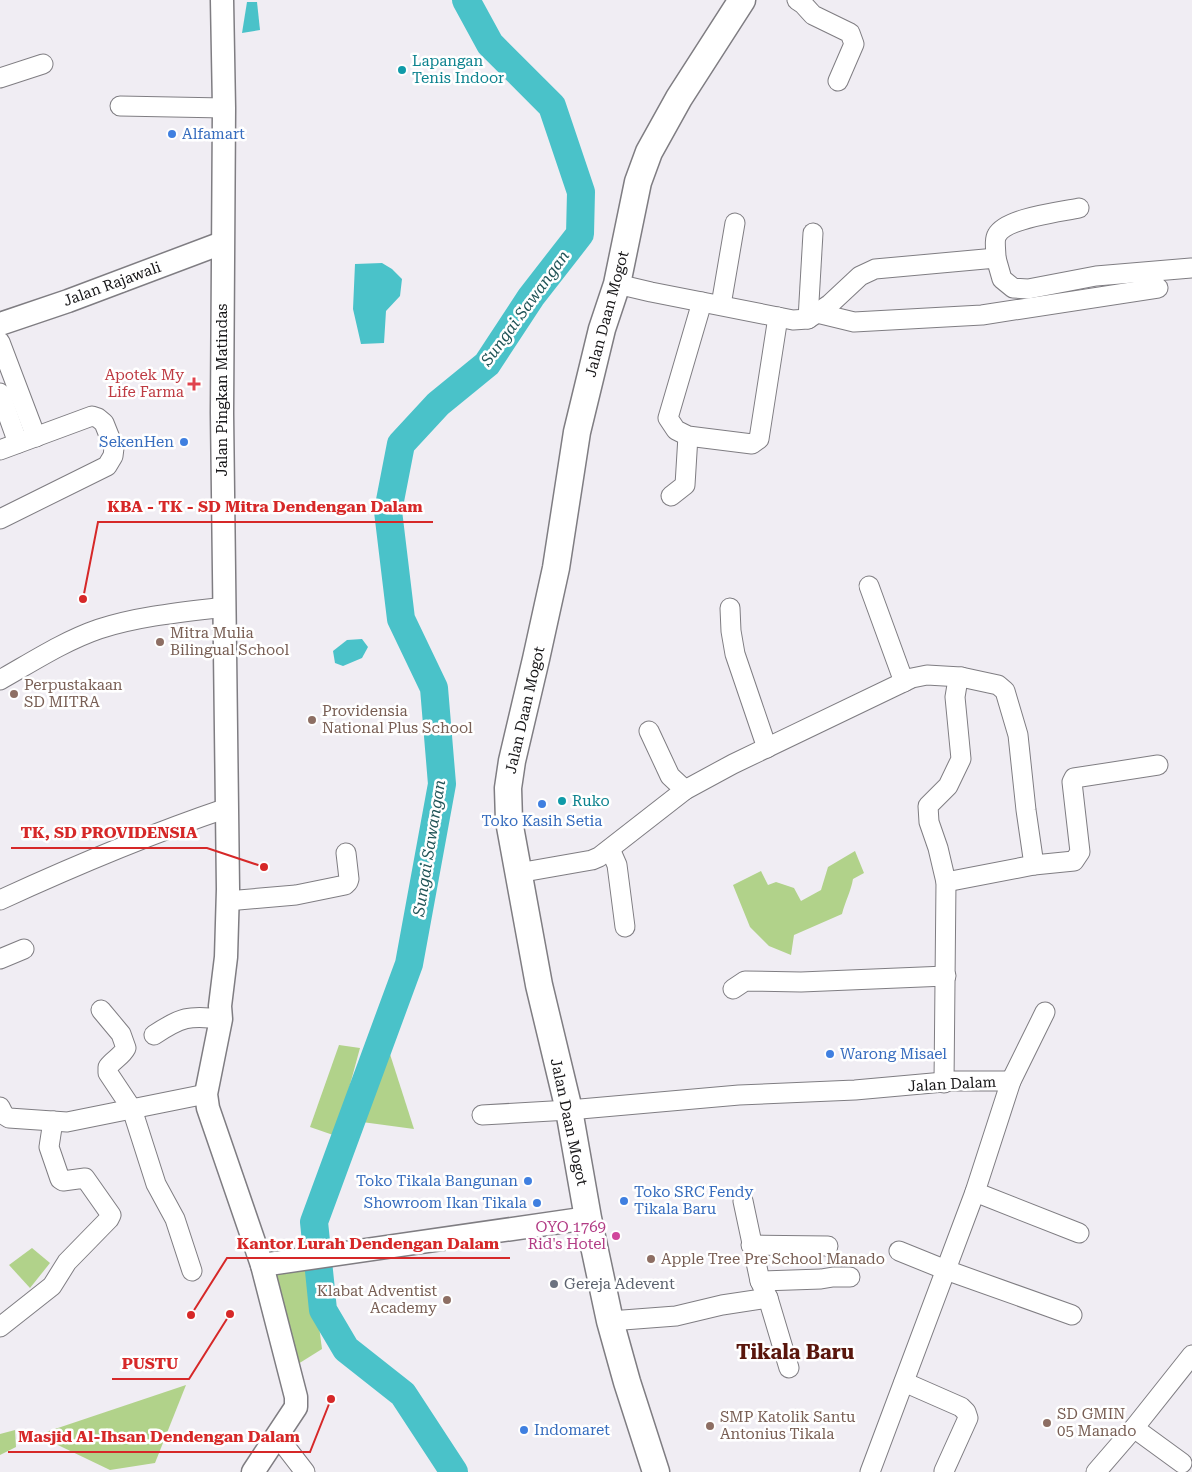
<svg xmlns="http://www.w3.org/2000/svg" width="1192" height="1472" viewBox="0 0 1192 1472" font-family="'Roboto Serif',serif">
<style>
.green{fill:#b1d28a}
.water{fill:#4ac2c9}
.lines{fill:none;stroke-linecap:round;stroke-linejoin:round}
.river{stroke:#4ac2c9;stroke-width:28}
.minor-casing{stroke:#7f7d82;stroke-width:21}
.tertiary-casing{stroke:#7f7d82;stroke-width:25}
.secondary-casing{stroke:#7f7d82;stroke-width:29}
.minor{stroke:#fff;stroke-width:19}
.tertiary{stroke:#fff;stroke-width:22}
.secondary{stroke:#fff;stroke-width:26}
.culture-dot{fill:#0f9aa8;stroke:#fff;stroke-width:2}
.shop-dot{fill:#3f7fe0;stroke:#fff;stroke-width:2}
.health-dot{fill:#e0444e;stroke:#fff;stroke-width:2}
.education-dot{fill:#8d6e63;stroke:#fff;stroke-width:2}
.hotel-dot{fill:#d1479c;stroke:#fff;stroke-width:2}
.worship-dot{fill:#6b7280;stroke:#fff;stroke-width:2}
.labels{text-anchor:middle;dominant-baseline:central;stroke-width:5;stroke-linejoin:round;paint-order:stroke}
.culture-label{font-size:15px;fill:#0d838f;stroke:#fff;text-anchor:start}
.shop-label{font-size:15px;fill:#366cbe;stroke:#fff;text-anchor:start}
.street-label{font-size:15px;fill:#161517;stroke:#fff}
.health-label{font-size:15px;fill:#be3a42;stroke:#fff;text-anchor:end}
.education-label{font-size:15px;fill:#785e54;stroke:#fff;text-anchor:start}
.hotel-label{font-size:15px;fill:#b23c85;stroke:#fff;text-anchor:end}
.worship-label{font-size:15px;fill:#5b616d;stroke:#fff;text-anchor:start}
.water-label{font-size:16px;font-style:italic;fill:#215457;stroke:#fff}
.district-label{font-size:20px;font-weight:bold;fill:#59160c;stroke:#fff}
.leader{fill:none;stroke:#d62828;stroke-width:2}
.callout-dot{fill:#d62828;stroke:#fff;stroke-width:2}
.callout-label{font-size:16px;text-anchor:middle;font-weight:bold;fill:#d62828;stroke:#fff;stroke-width:5;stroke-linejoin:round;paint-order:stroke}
</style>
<rect width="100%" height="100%" fill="#f0edf3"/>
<g class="green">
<path d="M 855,851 L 864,873 L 853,879 C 851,891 845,902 842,914 L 794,935 L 791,955 L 769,946 L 750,927 L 733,885 L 761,871 L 768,885 L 776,882 L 794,888 L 801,901 L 821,890 L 828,867 Z"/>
<path d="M 339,1045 L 360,1048 L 336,1136 L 310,1127 Z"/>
<path d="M 388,1048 L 414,1129 L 362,1122 Z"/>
<path d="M 32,1248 L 50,1263 L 30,1288 L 9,1265 Z"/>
<path d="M 311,1265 L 322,1349 L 298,1364 L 269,1271 Z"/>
<path d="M 186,1385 L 155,1463 L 110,1470 L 37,1435 Z"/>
<path d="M 15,1430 L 16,1447 L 0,1455 L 0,1434 Z"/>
</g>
<g class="water">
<path d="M 247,2 L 257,2 L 260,30 L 242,33 Z"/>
<path d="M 382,263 L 392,269 L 402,279 L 400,296 L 386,311 L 384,343 L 361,344 L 353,309 L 355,264 Z"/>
<path d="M 362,639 L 368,647 L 362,658 L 343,666 L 335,663 L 333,651 L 347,640 Z"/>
</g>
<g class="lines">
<path class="river" d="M 454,1472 L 403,1394 L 346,1349 L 323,1310 L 314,1222 L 409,964 L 442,784 L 434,688 L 401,619 L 388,511 L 401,444 L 438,404 L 487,364 L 531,297 L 580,234 L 581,192 L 552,106 L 490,44 L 466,0"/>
<g class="minor-casing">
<g id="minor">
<path d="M 797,0 L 803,4 L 813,15 L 850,33 L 854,44 L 838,81"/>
<path d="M 0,78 L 43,64"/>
<path d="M 120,106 L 224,108"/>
<path d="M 996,258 C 996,251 994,240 997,235 C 1006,218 1060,212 1079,208"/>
<path d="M 617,284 L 651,292 L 793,320 L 808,319 L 830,304 L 860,276 L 875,269 L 996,258 L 1002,279 L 1013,288 L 1028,289 L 1096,276 L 1191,268"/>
<path d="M 702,302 L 668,418 L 676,430 L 688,436 L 752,444 L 759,439 L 778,317"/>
<path d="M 721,305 L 735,223"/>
<path d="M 817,313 L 854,322 L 982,315 L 1158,288"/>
<path d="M 808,319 L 813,233"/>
<path d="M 0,342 L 36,437"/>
<path d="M 0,393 L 18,443"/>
<path d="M 0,450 L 92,416 L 98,418 L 104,423 L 114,448 L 113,456 L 107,466 L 0,519"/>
<path d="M 671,496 L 685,485 L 688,436"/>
<path d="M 869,586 L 904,682"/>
<path d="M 730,608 L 731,631 L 735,654 L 767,748"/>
<path d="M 0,680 C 32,662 64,641 99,629 C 139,616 183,612 225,607"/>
<path d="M 649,731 L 670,776 L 685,790"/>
<path d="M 610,849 L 617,865 L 625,927"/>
<path d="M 518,873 L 592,860 L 599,857 L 685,790 L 733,764 L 912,678 L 927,675 L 961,677 L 998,685 L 1005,691 L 1018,735 L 1026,810 L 1034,865"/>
<path d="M 946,882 L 1034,865 L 1074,861 L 1080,852 L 1072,782 L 1074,778 L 1158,765"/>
<path d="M 0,900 C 74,866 150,834 227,808"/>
<path d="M 227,901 L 296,895 L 345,885 L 348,882 L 349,879 L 346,853"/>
<path d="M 0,959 L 24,949"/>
<path d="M 733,989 L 745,981 L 801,982 L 946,976"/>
<path d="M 101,1010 L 121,1034 L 126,1048 C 122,1056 113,1060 108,1067 L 108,1073 L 132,1109 L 156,1184 L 175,1219 L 192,1271"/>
<path d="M 154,1035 C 181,1017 189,1015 221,1019"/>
<path d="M 1011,1081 L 1045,1012"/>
<path d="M 944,1083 L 946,882 L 938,848 L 929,822 L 928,806 L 948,786 L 961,759 L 955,697 L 957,685 L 961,677"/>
<path d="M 0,1107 L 4,1115 L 9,1118 L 67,1122 L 206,1094"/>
<path d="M 482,1115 L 569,1110 L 739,1095 L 855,1090 L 955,1081 L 1011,1081 L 975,1192 L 870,1472"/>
<path d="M 975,1192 L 1079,1233"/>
<path d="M 743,1201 L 760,1281 L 768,1298 L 789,1368"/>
<path d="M 751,1245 L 828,1246"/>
<path d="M 899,1251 L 946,1270 L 1072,1315"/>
<path d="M 760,1281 L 821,1279 L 833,1277 L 850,1277"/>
<path d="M 610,1321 L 676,1316 L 722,1305 L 768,1298"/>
<path d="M 0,1327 L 52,1286 L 67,1262 L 109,1219 L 111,1215 L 85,1178 L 63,1181 L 60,1179 L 49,1147 L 53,1121"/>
<path d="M 904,1382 L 961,1407 L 966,1412 L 968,1418 L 944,1471"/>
<path d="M 1134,1428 L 1182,1463"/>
<path d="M 278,1437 L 305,1472"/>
<path d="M 1096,1472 L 1134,1428 L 1192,1355"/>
</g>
</g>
<g class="tertiary-casing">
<g id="tertiary">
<path d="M 222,0 L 224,108 L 222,413 L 228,889 L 226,957 L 220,1006 L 221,1019 L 206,1094 L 208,1108 L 262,1265 L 296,1397 L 296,1407 L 253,1472"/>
<path d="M 0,324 L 68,301 L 222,243"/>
<path d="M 262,1265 L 588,1218"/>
</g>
</g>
<g class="secondary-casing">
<path id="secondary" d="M 656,1472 L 627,1382 L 610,1321 L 588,1218 L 569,1110 L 539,985 L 509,821 L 508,788 L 512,761 L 536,659 L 556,568 L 577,432 L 602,329 L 617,284 L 638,182 L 649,152 L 679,98 L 742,0"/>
</g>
<use href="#minor" class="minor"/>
<use href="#tertiary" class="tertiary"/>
<use href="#secondary" class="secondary"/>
</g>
<g class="culture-dot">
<circle cx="402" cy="70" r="5"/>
<circle cx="562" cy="801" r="5"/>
</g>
<g class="shop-dot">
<circle cx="172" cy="134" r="5"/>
<circle cx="184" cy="442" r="5"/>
<circle cx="542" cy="804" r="5"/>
<circle cx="830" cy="1054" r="5"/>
<circle cx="528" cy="1181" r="5"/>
<circle cx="624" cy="1201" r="5"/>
<circle cx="537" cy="1203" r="5"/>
<circle cx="524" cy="1430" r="5"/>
</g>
<path class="health-dot" d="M191.5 376.5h5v5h5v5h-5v5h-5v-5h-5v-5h5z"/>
<g class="education-dot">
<circle cx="160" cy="642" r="5"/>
<circle cx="14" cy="694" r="5"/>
<circle cx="312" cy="720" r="5"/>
<circle cx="651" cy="1259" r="5"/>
<circle cx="447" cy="1300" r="5"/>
<circle cx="1047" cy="1423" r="5"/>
<circle cx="710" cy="1426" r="5"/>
</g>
<circle class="hotel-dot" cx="616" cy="1236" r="5"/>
<circle class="worship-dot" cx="554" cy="1284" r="5"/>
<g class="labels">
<g class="culture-label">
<text x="412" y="61">Lapangan<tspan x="412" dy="17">Tenis Indoor</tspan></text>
<text x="572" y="801">Ruko</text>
</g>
<g class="shop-label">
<text x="182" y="134">Alfamart</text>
<text x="174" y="442" text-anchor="end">SekenHen</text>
<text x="542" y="821" text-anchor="middle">Toko Kasih Setia</text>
<text x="840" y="1054">Warong Misael</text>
<text x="518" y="1181" text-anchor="end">Toko Tikala Bangunan</text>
<text x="634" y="1192">Toko SRC Fendy<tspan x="634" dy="17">Tikala Baru</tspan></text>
<text x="527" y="1203" text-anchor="end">Showroom Ikan Tikala</text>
<text x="534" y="1430">Indomaret</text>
</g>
<g class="street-label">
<text transform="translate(112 284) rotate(-20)">Jalan Rajawali</text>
<text transform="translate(607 314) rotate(-75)">Jalan Daan Mogot</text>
<text transform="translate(222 390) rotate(-90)">Jalan Pingkan Matindas</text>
<text transform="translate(525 710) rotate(-77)">Jalan Daan Mogot</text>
<text transform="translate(952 1084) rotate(-3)">Jalan Dalam</text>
<text transform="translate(569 1122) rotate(78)">Jalan Daan Mogot</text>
</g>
<g class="health-label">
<text x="184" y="375">Apotek My<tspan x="184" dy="17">Life Farma</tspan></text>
</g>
<g class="education-label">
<text x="170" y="633">Mitra Mulia<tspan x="170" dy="17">Bilingual School</tspan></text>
<text x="24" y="685">Perpustakaan<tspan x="24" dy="17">SD MITRA</tspan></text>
<text x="322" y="711">Providensia<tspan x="322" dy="17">National Plus School</tspan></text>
<text x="661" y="1259">Apple Tree Pre School Manado</text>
<text x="437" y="1291" text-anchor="end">Klabat Adventist<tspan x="437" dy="17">Academy</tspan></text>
<text x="1057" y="1414">SD GMIN<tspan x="1057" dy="17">05 Manado</tspan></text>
<text x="720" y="1417">SMP Katolik Santu<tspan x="720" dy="17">Antonius Tikala</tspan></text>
</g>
<g class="hotel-label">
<text x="606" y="1227">OYO 1769<tspan x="606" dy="17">Rid's Hotel</tspan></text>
</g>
<g class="worship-label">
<text x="564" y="1284">Gereja Adevent</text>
</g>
<g class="water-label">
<text transform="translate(525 308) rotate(-54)">Sungai Sawangan</text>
<text transform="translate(429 848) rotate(-81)">Sungai Sawangan</text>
</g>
<g class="district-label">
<text x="795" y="1352">Tikala Baru</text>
</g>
</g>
<path class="leader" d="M83 599L98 522H433M264 867L207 848H11M191 1315L227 1258H510M230 1314L189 1379H112M331 1399L310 1452H8"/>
<g class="callout-dot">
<circle cx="83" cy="599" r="5"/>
<circle cx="264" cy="867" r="5"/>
<circle cx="191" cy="1315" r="5"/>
<circle cx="230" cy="1314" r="5"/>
<circle cx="331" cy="1399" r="5"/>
</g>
<g class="callout-label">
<text x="265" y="512">KBA - TK - SD Mitra Dendengan Dalam</text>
<text x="109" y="838">TK, SD PROVIDENSIA</text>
<text x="368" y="1249">Kantor Lurah Dendengan Dalam</text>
<text x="150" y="1369">PUSTU</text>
<text x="159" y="1442">Masjid Al-Ihsan Dendengan Dalam</text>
</g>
</svg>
